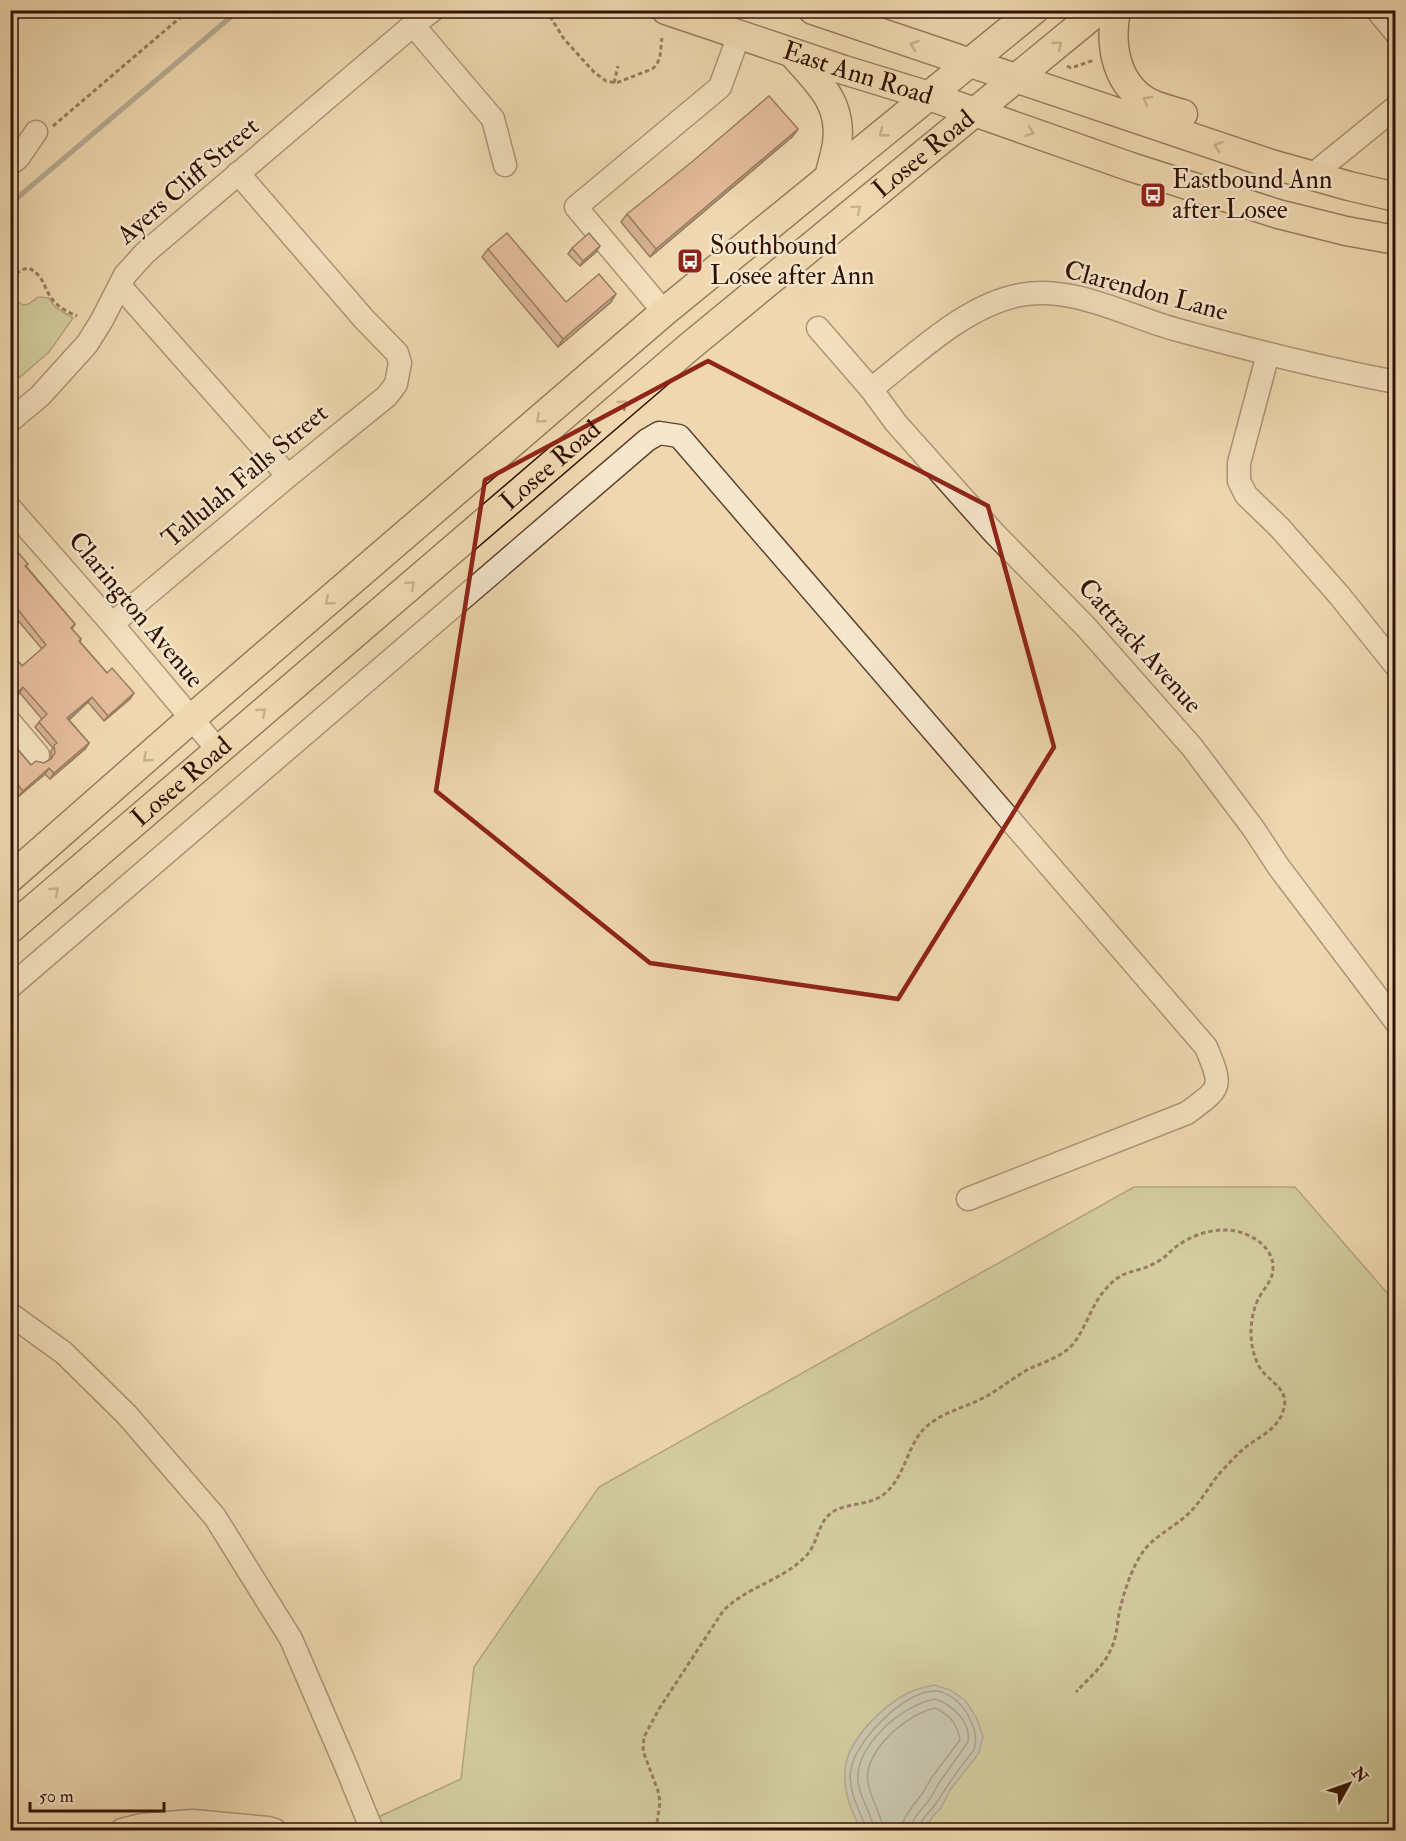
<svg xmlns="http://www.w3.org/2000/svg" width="1406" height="1841" viewBox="0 0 1406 1841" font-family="'IM FELL Double Pica',serif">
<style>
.green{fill:#b4c08f;stroke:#72684a;stroke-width:1.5}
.water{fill:#9fb7b7;stroke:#73756f;stroke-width:1.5}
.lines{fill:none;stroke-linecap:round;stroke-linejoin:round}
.shore{stroke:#68645e;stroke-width:1.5}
.stream{stroke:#73756f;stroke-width:5}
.minor-casing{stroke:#60432f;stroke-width:25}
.major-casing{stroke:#301104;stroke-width:31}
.path{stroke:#301104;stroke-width:3;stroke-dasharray:4.5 3;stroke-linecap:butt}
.minor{stroke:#f5e6cc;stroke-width:22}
.major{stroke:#efd8b0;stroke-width:28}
.wall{fill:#ba8470;stroke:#301104;stroke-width:1.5}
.shaded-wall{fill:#976c5b;stroke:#301104;stroke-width:1.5}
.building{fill:#d89a82;stroke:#301104;stroke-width:1.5}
.oneway{stroke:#997e63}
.marked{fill:none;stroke:#8f2418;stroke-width:4.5;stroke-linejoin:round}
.labels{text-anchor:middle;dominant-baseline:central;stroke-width:5;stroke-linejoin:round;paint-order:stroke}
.street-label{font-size:26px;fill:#301104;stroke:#f5e6cc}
.poi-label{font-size:26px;fill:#301104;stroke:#f5e6cc;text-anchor:start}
</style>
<rect width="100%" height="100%" fill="#efd8b0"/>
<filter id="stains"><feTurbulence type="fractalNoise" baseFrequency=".00333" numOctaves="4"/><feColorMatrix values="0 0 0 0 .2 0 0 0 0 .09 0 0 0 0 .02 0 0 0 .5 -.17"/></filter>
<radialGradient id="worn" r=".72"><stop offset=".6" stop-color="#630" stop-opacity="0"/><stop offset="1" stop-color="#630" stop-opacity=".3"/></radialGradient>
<g class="green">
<path d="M 11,295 C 23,307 24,309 38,297 L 49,298 L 55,307 L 73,318 L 49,352 L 19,378 L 11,368 L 17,351 L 16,345 L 11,337 Z"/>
<path d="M 1134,1187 L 1295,1187 L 1395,1302 L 1395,1830 L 350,1830 L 461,1779 L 474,1667 L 599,1487 Z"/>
</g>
<path class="water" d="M 934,1685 L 950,1690 L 965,1700 L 976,1717 L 983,1736 L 979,1753 L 950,1790 L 941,1808 L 933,1816 L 924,1830 L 862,1830 C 851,1813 843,1790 845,1769 C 848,1739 883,1706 908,1693 C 916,1689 926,1687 934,1685 Z"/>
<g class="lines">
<g class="shore">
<path d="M 866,1830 C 866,1824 862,1819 860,1813 C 854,1800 848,1784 851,1769 C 856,1740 906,1689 936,1691 C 949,1692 962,1704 968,1715 C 974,1727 978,1737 974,1750 C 959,1768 949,1783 937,1802 C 931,1812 920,1818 919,1830"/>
<path d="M 874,1830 C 873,1816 860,1799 858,1782 C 854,1746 902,1705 935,1699 C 953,1705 971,1722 968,1742 L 939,1783 L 930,1799 L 916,1816 L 912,1824 L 911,1830"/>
<path d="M 883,1830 C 882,1814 870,1799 868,1782 C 863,1751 907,1714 935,1708 C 949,1714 958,1725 960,1740 L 932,1777 L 922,1794 L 909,1811 L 904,1820 L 902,1830"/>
</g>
<path class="stream" d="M 10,204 L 239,10"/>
<g class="minor-casing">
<g id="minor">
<path d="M 1377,10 L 1396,33"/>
<path d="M 413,25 L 493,119 L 505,165"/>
<path d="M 10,164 L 18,158 L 36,132"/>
<path d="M 1311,176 L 1396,107"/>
<path d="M 120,286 L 288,476"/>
<path d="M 664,312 L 576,207 L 720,87 L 739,35"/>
<path d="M 818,328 L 871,389 L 896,423 L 994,533 L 1086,627 L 1192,747 L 1253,828 L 1278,866 L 1396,1022"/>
<path d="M 1268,354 L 1239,463 L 1239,481 L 1246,495 L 1280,528 L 1339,595 L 1396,666"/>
<path d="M 871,389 C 914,356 965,305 1020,295 C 1072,285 1125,315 1174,329 C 1247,349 1321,368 1396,382"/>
<path d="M 10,421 L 40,396 L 87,344 L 102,320 L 125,275 L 145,253 L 413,25 L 433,10"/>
<path d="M 10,508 L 112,624 L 218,750"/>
<path d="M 112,624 L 288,476 L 387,396 L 396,384 L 400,363 L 397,353 L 364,319 L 238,173"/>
<path d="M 10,722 L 38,755"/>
<path d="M 10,987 L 647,440 L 659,433 L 679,436 L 1206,1047 C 1223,1088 1222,1087 1187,1113 L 968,1199"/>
<path d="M 10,1314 L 64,1353 L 127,1415 L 215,1517 L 291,1639 L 345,1764 L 372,1830"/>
<path d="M 122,1830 L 142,1825 L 193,1821 L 268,1828 L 275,1830"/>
</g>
</g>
<g class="major-casing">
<g id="major">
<path id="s1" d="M 666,10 L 844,70 L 929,96 L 1131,167 L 1278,214 L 1346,231 L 1396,240"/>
<path d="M 813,10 L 1271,164 L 1349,186 L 1396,197"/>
<path d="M 1116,10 C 1109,46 1116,87 1152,104 C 1161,108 1173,111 1183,114"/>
<path d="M 793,54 C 818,82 843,103 837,144 C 835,155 832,166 829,177"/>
<path d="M 10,878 L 191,719 L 664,312 L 1034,10"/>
<path id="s2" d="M 10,929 L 689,347 L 1099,10"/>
</g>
</g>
<g class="path">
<path d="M 546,10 L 564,39 L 594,72 L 606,81 L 616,83 L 652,69 C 662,62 660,50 662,38"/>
<path d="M 1067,66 L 1071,68 L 1094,60"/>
<path d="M 614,83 L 618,66"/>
<path d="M 53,126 L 189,10"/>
<path d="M 10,278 L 21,270 L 29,268 C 45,277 43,287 52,299 C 59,308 68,312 77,316"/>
<path d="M 10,342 L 14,349 L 10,360"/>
<path d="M 10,377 L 16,384"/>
<path d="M 656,1830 L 660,1802 L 658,1791 L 643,1751 L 644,1737 L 659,1709 L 723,1611 C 746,1587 782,1581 806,1556 C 819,1543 817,1519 836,1510 C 851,1503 869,1505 883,1495 C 907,1476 906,1445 926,1427 C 941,1413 963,1408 981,1399 C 998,1391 1012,1378 1029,1369 C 1042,1363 1057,1358 1068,1349 C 1083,1337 1090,1307 1104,1291 C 1123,1267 1135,1275 1157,1262 C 1165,1258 1170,1251 1177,1246 C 1189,1237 1207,1230 1223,1230 C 1244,1229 1274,1244 1273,1268 C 1273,1279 1266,1286 1260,1296 C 1251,1311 1249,1333 1253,1350 C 1255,1358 1258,1367 1264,1373 C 1276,1386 1291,1392 1282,1414 C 1274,1433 1255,1438 1241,1451 C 1232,1460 1223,1469 1215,1479 C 1208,1489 1201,1500 1193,1509 C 1179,1525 1158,1533 1145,1549 C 1132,1566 1124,1592 1119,1613 C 1117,1625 1117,1637 1111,1649 C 1104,1666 1088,1679 1076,1692"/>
</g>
<use href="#minor" class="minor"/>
<use href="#major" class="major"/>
</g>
<g class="wall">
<path d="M 798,129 L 792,137 L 650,257 L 621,222 L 627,214 Z"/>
<path d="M 572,248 L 596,252 L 580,266 L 568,254 Z"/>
<path d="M 488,249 L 566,302 L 611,302 L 558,347 L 482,257 Z"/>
<path d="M 10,552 L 28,564 L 26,566 L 75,624 L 72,629 L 81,639 L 80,642 L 130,699 L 104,721 L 88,702 L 69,720 L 89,743 L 85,749 L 50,779 L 45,774 L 19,796 L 10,786 L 10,748 L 31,765 L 44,763 L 51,759 L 51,751 L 53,748 L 35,727 L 42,719 L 20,693 L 12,699 L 10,698 L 10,652 L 22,666 L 42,649 L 10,611 Z"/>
</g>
<g class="shaded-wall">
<path d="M 798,129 L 792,137 L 650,257 L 656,249 Z"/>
<path d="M 600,246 L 596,252 L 580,266 L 583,261 Z"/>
<path d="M 616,294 L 611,302 L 558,347 L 563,339 Z"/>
<path d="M 23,687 L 20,693 L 12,699 L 16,694 Z"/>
<path d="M 134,693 L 130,699 L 104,721 L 108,716 Z"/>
<path d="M 92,697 L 88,702 L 64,724 L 67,718 Z"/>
<path d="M 89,743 L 85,749 L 50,779 L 54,773 Z"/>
<path d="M 49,768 L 45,774 L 19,796 L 23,791 Z"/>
</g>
<g class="building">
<path d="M 769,96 L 798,129 L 656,249 L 627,214 L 693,161 Z"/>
<path d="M 507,233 L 566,302 L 599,274 L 616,294 L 563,339 L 488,249 Z"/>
<path d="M 589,233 L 600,246 L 583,261 L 572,248 Z"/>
<path d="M 10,276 L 16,283 L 10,288 Z"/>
<path d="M 16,550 L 28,564 L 25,566 L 75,624 L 71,628 L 81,639 L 79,641 L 107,673 L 112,668 L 134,693 L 108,716 L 92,697 L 67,718 L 89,743 L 54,773 L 49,768 L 23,791 L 10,776 L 10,748 L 14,745 L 31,765 L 36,761 L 44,763 L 51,759 L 55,753 L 54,745 L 57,743 L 39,722 L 47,714 L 23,687 L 16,694 L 10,688 L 10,652 L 22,666 L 46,645 L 12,602 L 14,600 L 10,596 L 10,552 L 12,553 Z"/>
</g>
<defs><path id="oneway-chevron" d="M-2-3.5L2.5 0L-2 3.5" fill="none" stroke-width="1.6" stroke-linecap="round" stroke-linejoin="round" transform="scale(1.5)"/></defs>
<g class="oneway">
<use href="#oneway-chevron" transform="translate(914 45) rotate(-161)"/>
<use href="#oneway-chevron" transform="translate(1058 45) rotate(-40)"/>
<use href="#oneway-chevron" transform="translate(1147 100) rotate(-150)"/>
<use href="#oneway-chevron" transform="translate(1030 132) rotate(19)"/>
<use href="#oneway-chevron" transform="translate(883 133) rotate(141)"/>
<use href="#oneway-chevron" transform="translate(1218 146) rotate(-161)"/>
<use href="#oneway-chevron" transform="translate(857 209) rotate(-40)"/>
<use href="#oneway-chevron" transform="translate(623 404) rotate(-41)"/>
<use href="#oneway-chevron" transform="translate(540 419) rotate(139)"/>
<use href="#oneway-chevron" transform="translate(411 585) rotate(-41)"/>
<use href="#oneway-chevron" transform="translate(329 601) rotate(139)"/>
<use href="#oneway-chevron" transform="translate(262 712) rotate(-41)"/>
<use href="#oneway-chevron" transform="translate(147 758) rotate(139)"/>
<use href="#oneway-chevron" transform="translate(55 891) rotate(-41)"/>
</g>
<path d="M0 0H1406V1841H0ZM 708,361 L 988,506 L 1054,747 L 898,999 L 650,963 L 436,791 L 485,480 Z" fill="#efd8b0" fill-opacity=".55" fill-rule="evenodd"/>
<path class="marked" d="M 708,361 L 988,506 L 1054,747 L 898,999 L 650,963 L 436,791 L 485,480 Z"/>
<defs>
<g id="bus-square" transform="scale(1.35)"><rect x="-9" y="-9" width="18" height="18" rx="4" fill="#8f2418" stroke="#f5e6cc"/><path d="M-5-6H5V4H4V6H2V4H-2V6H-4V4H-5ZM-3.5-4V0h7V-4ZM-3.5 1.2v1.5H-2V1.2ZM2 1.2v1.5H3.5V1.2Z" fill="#fff"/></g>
</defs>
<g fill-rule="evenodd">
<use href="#bus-square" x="1153" y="195"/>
<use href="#bus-square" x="690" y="261"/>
</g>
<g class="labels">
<g class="street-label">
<text stroke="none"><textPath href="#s1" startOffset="202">East Ann Road</textPath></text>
<text stroke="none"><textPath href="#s2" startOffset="1198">Losee Road</textPath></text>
<text transform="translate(188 181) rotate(-41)">Ayers Cliff Street</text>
<text transform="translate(1146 291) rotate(15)">Clarendon Lane</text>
<text stroke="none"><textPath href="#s2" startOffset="712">Losee Road</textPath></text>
<text transform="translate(245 476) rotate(-40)">Tallulah Falls Street</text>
<text transform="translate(136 610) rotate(50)">Clarington Avenue</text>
<text transform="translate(1140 646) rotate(48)">Cattrack Avenue</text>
<text stroke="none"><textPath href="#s2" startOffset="226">Losee Road</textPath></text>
</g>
<g class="poi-label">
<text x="1172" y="180">Eastbound Ann<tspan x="1172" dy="30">after Losee</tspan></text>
<text x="710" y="246">Southbound<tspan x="710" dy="30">Losee after Ann</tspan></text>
</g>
</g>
<rect width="1406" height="1841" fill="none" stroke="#efd8b0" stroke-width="36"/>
<rect x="12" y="12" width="1382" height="1817" fill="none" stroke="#301104" stroke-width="3"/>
<rect x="18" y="18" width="1370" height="1805" fill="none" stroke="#301104" stroke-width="1.5"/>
<g transform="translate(1349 1784) rotate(50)" stroke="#f5e6cc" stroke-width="4.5" paint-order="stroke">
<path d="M0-4.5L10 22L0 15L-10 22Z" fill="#301104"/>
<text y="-9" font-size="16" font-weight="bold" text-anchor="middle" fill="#301104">N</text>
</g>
<path d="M30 1802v9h134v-9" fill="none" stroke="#301104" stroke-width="3"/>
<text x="39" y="1802" font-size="18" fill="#301104" stroke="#f5e6cc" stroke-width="4.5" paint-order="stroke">50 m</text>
<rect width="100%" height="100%" filter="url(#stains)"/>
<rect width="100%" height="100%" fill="url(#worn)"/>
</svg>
